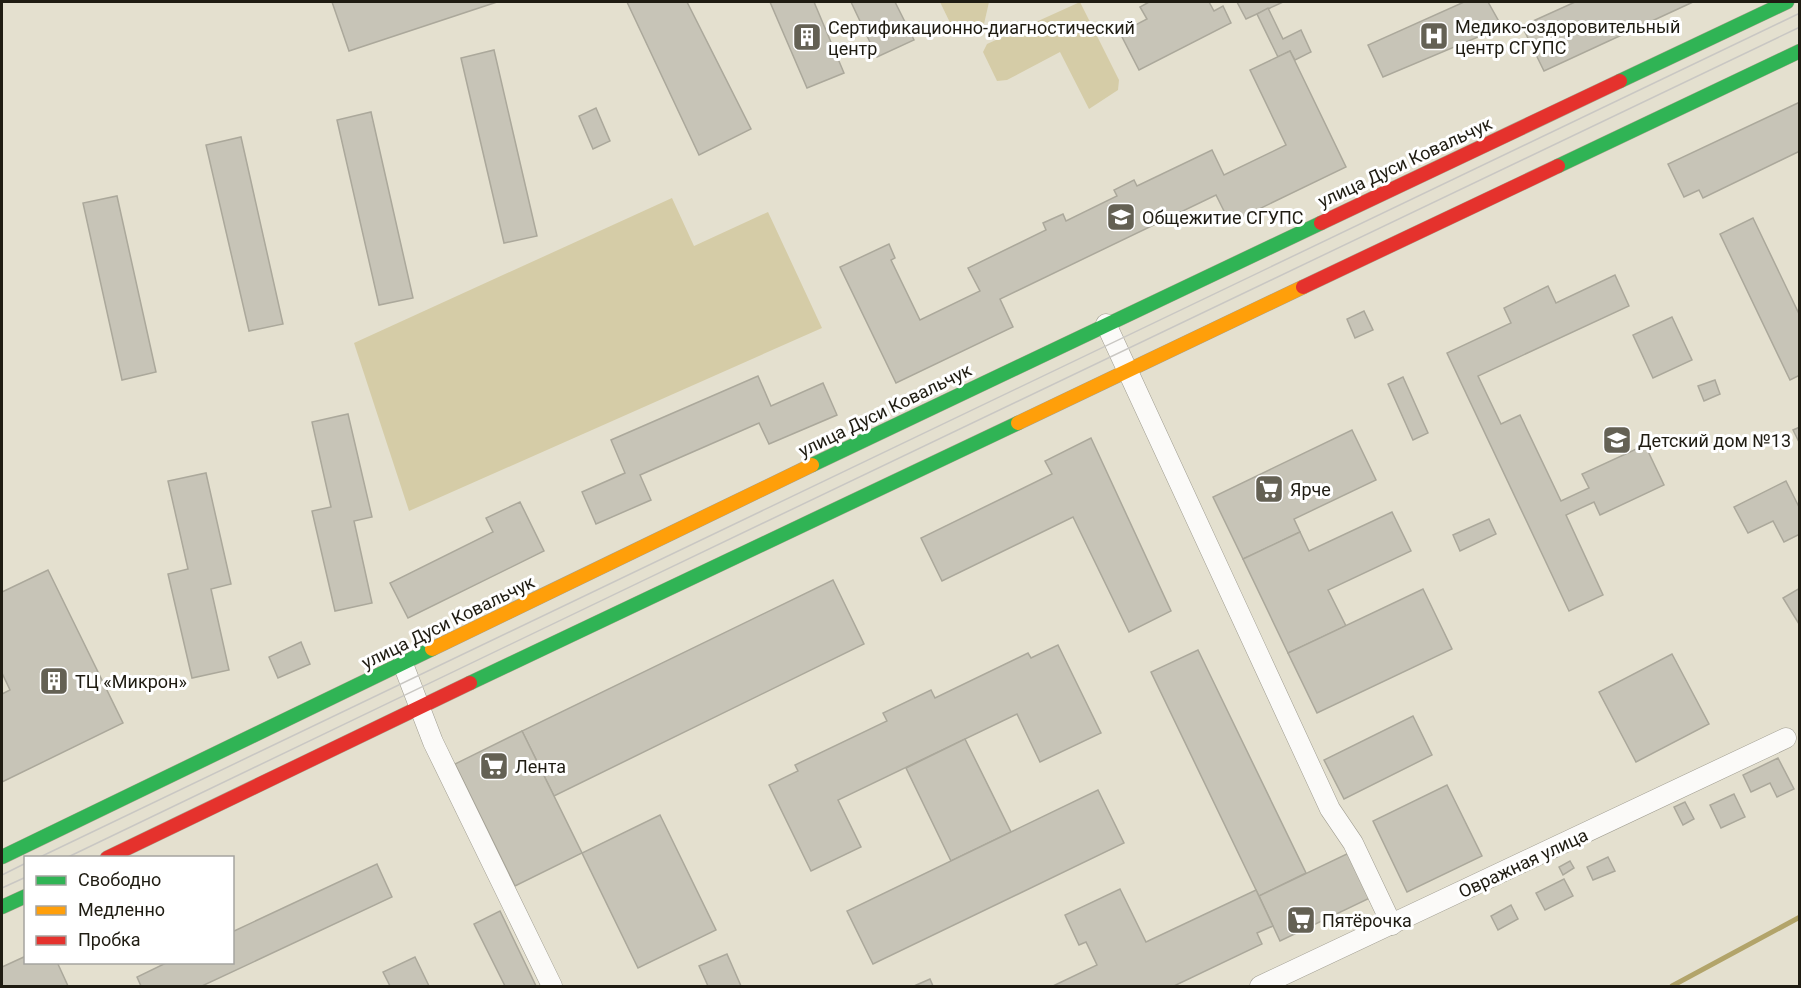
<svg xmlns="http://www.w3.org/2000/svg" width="1801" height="988" viewBox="0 0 1801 988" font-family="Roboto,sans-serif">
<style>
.green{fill:#d5cca7}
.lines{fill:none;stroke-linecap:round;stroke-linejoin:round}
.stream{stroke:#b2a46a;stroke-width:5}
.building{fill:#c7c4b7;stroke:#aba89b;stroke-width:1.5}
.street-casing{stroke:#9f9c90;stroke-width:21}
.fast-casing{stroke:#a7a18b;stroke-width:15}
.slow-casing{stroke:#a7a18b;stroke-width:15}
.jam-casing{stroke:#a7a18b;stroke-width:15}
.street{stroke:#fbfaf8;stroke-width:20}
.fast{stroke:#30b455;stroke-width:14}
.slow{stroke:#ff9f0a;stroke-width:14}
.jam{stroke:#e5322d;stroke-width:14}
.tram{stroke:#c9c7c3;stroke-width:1.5}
.labels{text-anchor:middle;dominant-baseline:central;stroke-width:6;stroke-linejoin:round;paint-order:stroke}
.poi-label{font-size:18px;fill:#1f1c12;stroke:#fff;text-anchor:start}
.street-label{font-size:18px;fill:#1f1c12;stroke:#fff}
</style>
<rect width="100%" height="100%" fill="#e4e0cf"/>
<g class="green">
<path d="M 940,2 L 989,2 L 984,24 L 956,35 Z"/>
<path d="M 1080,2 L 1119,80 L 1118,90 L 1089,109 L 1060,52 L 1007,80 L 997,81 L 983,52 L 987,44 Z"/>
<path d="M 672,198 L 694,246 L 768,212 L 822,328 L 409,511 L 354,343 Z"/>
</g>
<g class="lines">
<path class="stream" d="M 1672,986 L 1800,917"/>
</g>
<g class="building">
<path d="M 332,2 L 497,2 L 349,51 Z"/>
<path d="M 627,2 L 687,2 L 751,129 L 699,155 Z"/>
<path d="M 770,2 L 814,2 L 844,73 L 807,88 Z"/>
<path d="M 851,2 L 895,2 L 914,40 L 877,57 Z"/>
<path d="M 1149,2 L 1209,2 L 1214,11 L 1223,6 L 1231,23 L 1139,70 L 1120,33 L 1147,19 L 1140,7 Z"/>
<path d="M 1237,2 L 1283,2 L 1246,19 Z"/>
<path d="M 1464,2 L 1488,2 L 1502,27 L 1383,77 L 1368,45 Z"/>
<path d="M 1575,2 L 1693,2 L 1544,71 L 1522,26 Z"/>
<path d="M 1268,8 L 1283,39 L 1301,30 L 1311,52 L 1295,60 L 1290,51 L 1278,57 L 1257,14 Z"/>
<path d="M 494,50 L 537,236 L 504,243 L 461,58 Z"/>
<path d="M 1290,51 L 1346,167 L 1230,223 L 1216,195 L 1000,299 L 1013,327 L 896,383 L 840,267 L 889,244 L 895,258 L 891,260 L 920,320 L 980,291 L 968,268 L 1046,230 L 1043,223 L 1063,214 L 1066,221 L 1117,196 L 1114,190 L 1134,180 L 1137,186 L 1212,150 L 1224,175 L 1286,145 L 1250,70 Z"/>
<path d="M 1800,102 L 1800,151 L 1703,198 L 1699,190 L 1684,197 L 1668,164 Z"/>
<path d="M 596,108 L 610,141 L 593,149 L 579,116 Z"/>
<path d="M 371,112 L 413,298 L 379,305 L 337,120 Z"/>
<path d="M 241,137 L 283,324 L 249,331 L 206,145 Z"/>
<path d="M 117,196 L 156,372 L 122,380 L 83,203 Z"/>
<path d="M 1753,218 L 1800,316 L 1800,375 L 1790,380 L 1720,234 Z"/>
<path d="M 1615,275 L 1629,306 L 1478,376 L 1501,424 L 1520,415 L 1561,501 L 1589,488 L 1582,474 L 1645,445 L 1664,485 L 1600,515 L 1594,502 L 1566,515 L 1603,595 L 1569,611 L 1447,353 L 1511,323 L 1504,308 L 1548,286 L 1556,303 Z"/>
<path d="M 1364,311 L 1373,330 L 1355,338 L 1347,319 Z"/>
<path d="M 1672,317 L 1692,360 L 1653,378 L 1633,335 Z"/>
<path d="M 758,376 L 771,406 L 823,383 L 837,415 L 769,444 L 759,423 L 640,475 L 651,500 L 596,524 L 582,492 L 625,473 L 611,440 Z"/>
<path d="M 1403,377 L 1428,433 L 1413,440 L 1388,384 Z"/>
<path d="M 1715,380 L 1720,394 L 1704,401 L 1698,386 Z"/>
<path d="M 348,414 L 372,517 L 354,521 L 372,603 L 335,611 L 312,511 L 331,507 L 312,422 Z"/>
<path d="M 1800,427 L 1800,444 L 1793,430 Z"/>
<path d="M 1352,430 L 1376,480 L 1294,519 L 1300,532 L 1243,559 L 1213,497 Z"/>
<path d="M 1091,438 L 1171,611 L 1129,632 L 1073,517 L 942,581 L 921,538 L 1052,474 L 1045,461 Z"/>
<path d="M 206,473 L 231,584 L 211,589 L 229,670 L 192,678 L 168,574 L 188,569 L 168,481 Z"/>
<path d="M 1786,481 L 1800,509 L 1800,534 L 1784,542 L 1773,521 L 1748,533 L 1734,507 Z"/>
<path d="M 520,502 L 544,551 L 408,618 L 390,583 L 493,532 L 486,518 Z"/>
<path d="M 1392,512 L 1411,551 L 1328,590 L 1346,626 L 1288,653 L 1243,559 L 1300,532 L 1309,551 Z"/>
<path d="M 1489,519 L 1496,534 L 1460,551 L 1453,535 Z"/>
<path d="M 48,570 L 123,723 L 2,782 L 2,694 L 10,690 L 2,673 L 2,592 Z"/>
<path d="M 833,580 L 864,644 L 554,796 L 522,731 Z"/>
<path d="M 1800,588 L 1800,624 L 1799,624 L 1783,598 Z"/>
<path d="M 1423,589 L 1452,649 L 1317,713 L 1288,653 Z"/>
<path d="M 301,642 L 310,664 L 278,678 L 269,657 Z"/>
<path d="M 1058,645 L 1101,733 L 1040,762 L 1017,714 L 838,800 L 861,847 L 811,871 L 769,785 L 798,771 L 795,765 L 887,721 L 883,713 L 931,690 L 935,698 L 1028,653 L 1031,658 Z"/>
<path d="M 1198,650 L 1306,873 L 1259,896 L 1151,672 Z"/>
<path d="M 1672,654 L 1709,724 L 1636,762 L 1599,692 Z"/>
<path d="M 1413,716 L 1432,755 L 1344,799 L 1324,760 Z"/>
<path d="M 522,731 L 582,853 L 515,886 L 455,764 Z"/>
<path d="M 965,739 L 1011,832 L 951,861 L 906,768 Z"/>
<path d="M 1778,758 L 1794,789 L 1777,797 L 1770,783 L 1751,792 L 1743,775 Z"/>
<path d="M 1447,785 L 1482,856 L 1407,892 L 1373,821 Z"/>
<path d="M 1098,790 L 1124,843 L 873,964 L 847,911 Z"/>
<path d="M 1734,794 L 1745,817 L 1721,828 L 1710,805 Z"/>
<path d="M 1685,802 L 1694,819 L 1683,825 L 1674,807 Z"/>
<path d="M 660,815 L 716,930 L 638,968 L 582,853 Z"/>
<path d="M 1351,852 L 1372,897 L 1280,941 L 1259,896 Z"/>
<path d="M 1608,857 L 1615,871 L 1593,880 L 1587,867 Z"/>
<path d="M 1570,861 L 1574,868 L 1563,875 L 1559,867 Z"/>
<path d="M 377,864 L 392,897 L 202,986 L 141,986 L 137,977 L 168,962 L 232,962 L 232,932 Z"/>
<path d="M 1564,879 L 1573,896 L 1545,910 L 1536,893 Z"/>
<path d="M 1120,889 L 1146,942 L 1256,890 L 1273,926 L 1257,933 L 1262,944 L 1174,986 L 1053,986 L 1097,965 L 1086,942 L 1079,945 L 1065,915 Z"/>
<path d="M 1511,905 L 1518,919 L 1498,930 L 1491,916 Z"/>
<path d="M 500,911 L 536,986 L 505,986 L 474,924 Z"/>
<path d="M 727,954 L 741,986 L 708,986 L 699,966 Z"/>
<path d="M 26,956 L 26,962 L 57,962 L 68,986 L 2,986 L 2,967 Z"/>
<path d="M 415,957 L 429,986 L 390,986 L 383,972 Z"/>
<path d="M 930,979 L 933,986 L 914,986 Z"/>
</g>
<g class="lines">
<g class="street-casing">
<g id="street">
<path d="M 1106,324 L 1330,809 L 1353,843 L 1392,925"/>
<path d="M 403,664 L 433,742 L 552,986"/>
<path d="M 1260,986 L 1786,738"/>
</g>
</g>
<g class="fast-casing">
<g id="fast">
<path d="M 1620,81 L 1787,2"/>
<path d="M 1558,166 L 1800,51"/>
<path d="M 812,465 L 1321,223"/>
<path d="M 470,683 L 1018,423"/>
<path d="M 2,857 L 432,649"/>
<path d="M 2,907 L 26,896"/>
</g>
</g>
<g class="slow-casing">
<g id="slow">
<path d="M 1018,423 L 1303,287"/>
<path d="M 432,649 L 812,465"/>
</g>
</g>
<g class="jam-casing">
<g id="jam">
<path d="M 1321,223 L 1620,81"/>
<path d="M 1303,287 L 1558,166"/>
<path d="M 107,858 L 470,683"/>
</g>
</g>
<use href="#street" class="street"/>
<use href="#fast" class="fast"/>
<use href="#slow" class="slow"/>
<use href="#jam" class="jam"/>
<g class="tram">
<path d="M 38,858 L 1800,13"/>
<path d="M 66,858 C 644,581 1220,301 1800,27"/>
<path d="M 2,875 L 26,863"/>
<path d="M 2,888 L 26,877"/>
</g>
</g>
<defs>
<g id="hospital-square" transform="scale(1.5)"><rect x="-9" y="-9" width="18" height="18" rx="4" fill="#646154" stroke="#fff"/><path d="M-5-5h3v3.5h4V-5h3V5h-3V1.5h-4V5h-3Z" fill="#fff"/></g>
<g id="building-square" transform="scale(1.5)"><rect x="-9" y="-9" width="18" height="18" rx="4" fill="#646154" stroke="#fff"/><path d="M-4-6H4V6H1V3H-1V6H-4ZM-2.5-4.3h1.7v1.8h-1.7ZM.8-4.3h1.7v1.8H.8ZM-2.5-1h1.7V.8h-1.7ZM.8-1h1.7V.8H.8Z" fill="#fff"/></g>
<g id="university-square" transform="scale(1.5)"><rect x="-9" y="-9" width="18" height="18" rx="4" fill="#646154" stroke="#fff"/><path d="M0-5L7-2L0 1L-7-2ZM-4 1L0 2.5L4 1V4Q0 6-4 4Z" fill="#fff"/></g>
<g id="school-square" transform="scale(1.5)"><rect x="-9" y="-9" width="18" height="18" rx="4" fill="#646154" stroke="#fff"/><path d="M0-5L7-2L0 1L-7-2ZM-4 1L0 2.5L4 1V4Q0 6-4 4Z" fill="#fff"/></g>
<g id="supermarket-square" transform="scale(1.5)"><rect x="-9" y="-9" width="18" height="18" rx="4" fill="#646154" stroke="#fff"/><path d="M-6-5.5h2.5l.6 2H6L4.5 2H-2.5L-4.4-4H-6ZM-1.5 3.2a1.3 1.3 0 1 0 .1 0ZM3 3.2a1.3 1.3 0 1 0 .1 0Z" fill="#fff"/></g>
</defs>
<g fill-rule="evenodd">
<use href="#hospital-square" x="1434" y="36"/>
<use href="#building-square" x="807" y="37"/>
<use href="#university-square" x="1121" y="217"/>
<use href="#school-square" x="1617" y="440"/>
<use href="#supermarket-square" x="1269" y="489"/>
<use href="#building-square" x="54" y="681"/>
<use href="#supermarket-square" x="494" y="766"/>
<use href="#supermarket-square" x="1301" y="920"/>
</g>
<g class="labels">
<g class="poi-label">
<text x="1455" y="26">Медико-оздоровительный<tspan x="1455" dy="21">центр СГУПС</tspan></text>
<text x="828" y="27">Сертификационно-диагностический<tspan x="828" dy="21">центр</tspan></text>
<text x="1142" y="217">Общежитие СГУПС</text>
<text x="1638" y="440">Детский дом №13</text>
<text x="1290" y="489">Ярче</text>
<text x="75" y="681">ТЦ «Микрон»</text>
<text x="515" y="766">Лента</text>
<text x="1322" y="920">Пятёрочка</text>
</g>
<g class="street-label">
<text transform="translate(1405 162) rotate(-25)">улица Дуси Ковальчук</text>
<text transform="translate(885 410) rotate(-26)">улица Дуси Ковальчук</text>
<text transform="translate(448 622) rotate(-26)">улица Дуси Ковальчук</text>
<text transform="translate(1523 863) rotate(-25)">Овражная улица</text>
</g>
</g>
<rect width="1801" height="988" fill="none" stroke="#1f1c12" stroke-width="6"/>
<rect x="24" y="856" width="210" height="108" fill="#ffffff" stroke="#a5a4a0" stroke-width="1.5"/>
<rect x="36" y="876" width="30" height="9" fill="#30b455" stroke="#a5a4a0" stroke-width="1.5"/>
<text x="78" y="886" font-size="18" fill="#1f1c12">Свободно</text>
<rect x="36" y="906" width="30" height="9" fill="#ff9f0a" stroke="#a5a4a0" stroke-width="1.5"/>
<text x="78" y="916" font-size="18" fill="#1f1c12">Медленно</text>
<rect x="36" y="936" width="30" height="9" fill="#e5322d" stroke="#a5a4a0" stroke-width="1.5"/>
<text x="78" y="946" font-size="18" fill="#1f1c12">Пробка</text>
</svg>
